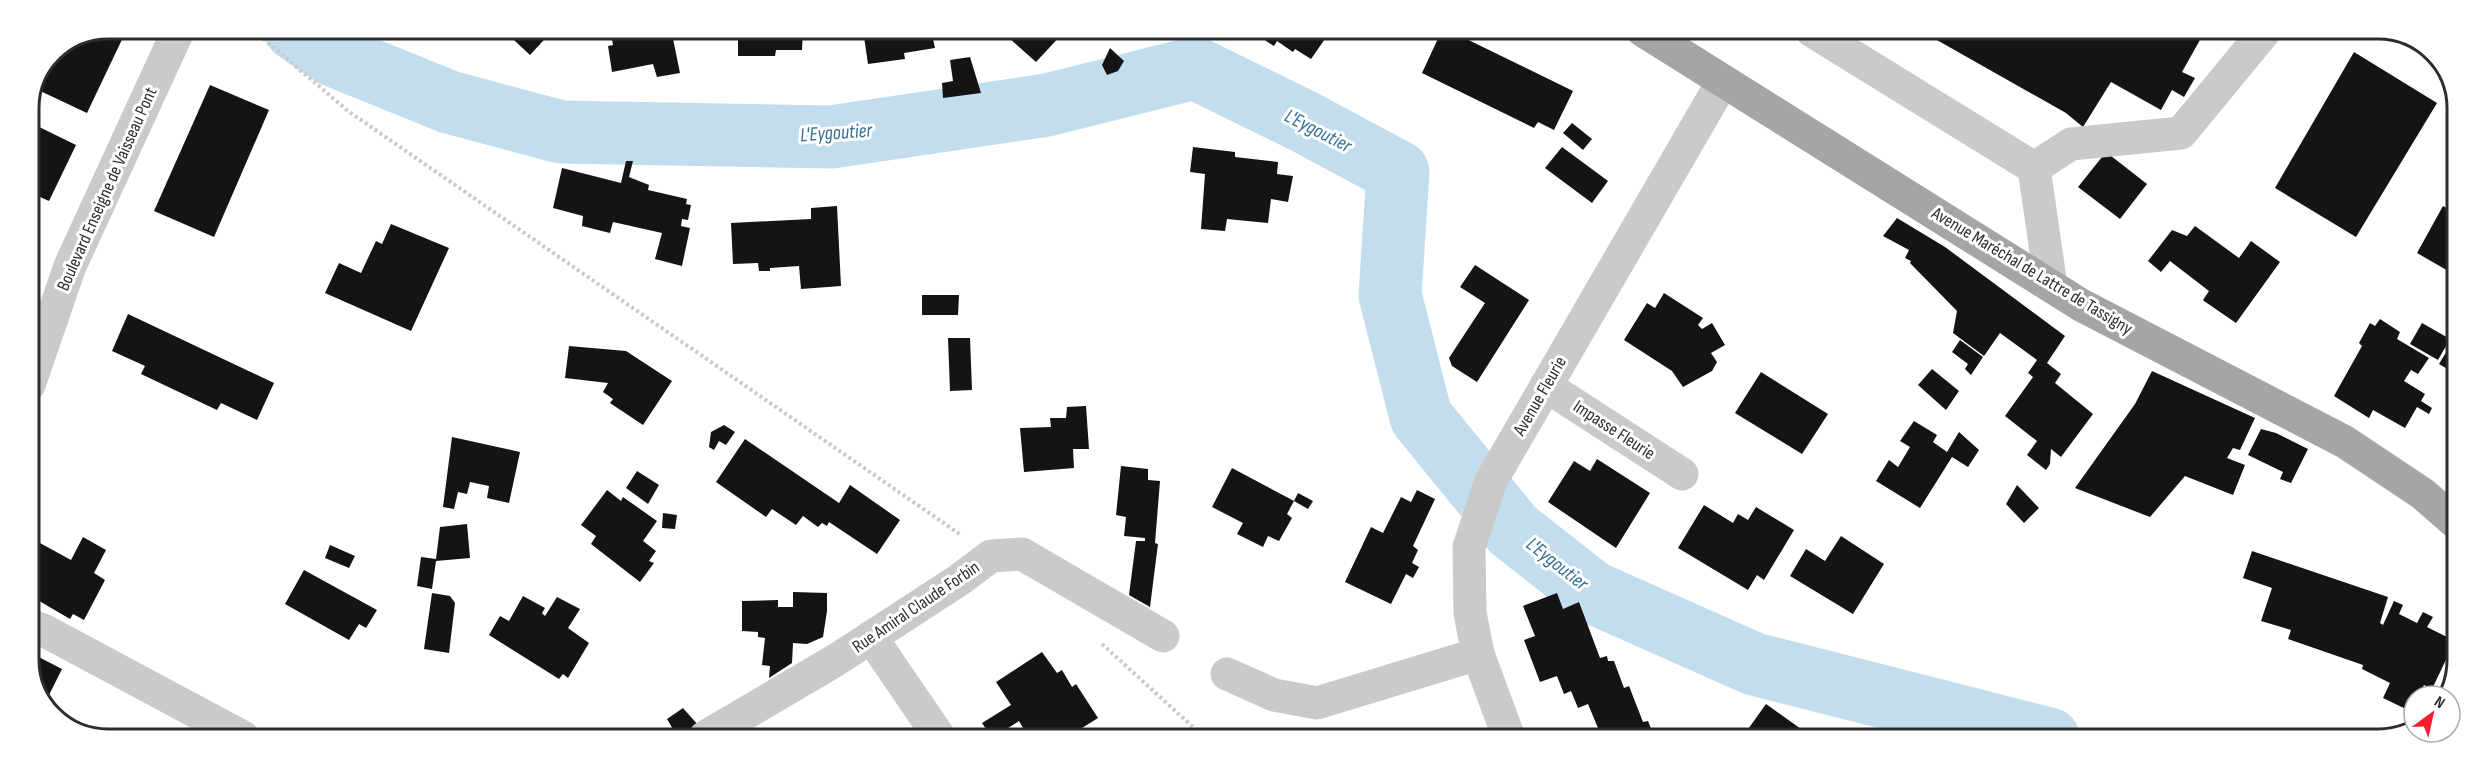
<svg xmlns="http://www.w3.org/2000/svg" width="2486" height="768" viewBox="0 0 2486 768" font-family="'Sofia Sans Condensed',sans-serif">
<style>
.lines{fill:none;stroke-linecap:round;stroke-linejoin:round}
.river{stroke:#c2deee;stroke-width:63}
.building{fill:#141414}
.path{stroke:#cacaca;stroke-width:4;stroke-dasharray:3 3;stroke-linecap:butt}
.minor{stroke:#cacaca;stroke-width:33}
.major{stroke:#a5a5a5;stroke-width:33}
.labels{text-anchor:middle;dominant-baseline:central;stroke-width:6;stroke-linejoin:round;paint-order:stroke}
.street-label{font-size:18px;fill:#2d2d2d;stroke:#fff}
.water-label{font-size:20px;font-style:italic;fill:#337196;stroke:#fff}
.rim{fill:none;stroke:#2d2d2d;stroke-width:3}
</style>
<rect width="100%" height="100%" fill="#fff"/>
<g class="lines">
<path class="river" d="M 295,29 L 333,55 L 449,102 L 561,132 L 831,137 L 1047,105 L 1195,68 L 1303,121 L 1398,172 L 1390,295 L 1421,417 L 1513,530 L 1592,592 L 1754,664 L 2049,739"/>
</g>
<g class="building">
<path d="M 108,29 L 127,29 L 87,113 L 36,89 L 52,52 Z"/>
<path d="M 502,29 L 554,29 L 530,55 Z"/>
<path d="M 610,29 L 671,29 L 680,73 L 657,77 L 653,64 L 612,72 L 608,46 L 613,45 Z"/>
<path d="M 738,29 L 803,29 L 802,50 L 776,50 L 775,56 L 738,56 Z"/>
<path d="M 863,30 L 931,30 L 935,48 L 904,53 L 905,59 L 868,64 Z"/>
<path d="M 1009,30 L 1060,30 L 1063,33 L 1036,62 L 1008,37 L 1012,33 Z"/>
<path d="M 1249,30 L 1318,30 L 1327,36 L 1311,59 L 1295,49 L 1293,52 L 1277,41 L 1274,46 Z"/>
<path d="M 1442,30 L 1448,30 L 1573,91 L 1554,130 L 1538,122 L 1534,128 L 1422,73 Z"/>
<path d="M 1921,31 L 2205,31 L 2182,72 L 2195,78 L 2184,97 L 2172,90 L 2161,110 L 2111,82 L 2083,127 L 2066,113 Z"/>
<path d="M 1110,48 L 1124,61 L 1118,71 L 1107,75 L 1102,65 Z"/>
<path d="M 2354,52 L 2437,103 L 2356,237 L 2275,188 Z"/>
<path d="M 970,57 L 981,93 L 943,98 L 942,83 L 953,81 L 950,60 Z"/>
<path d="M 210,85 L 269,110 L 214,237 L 154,211 Z"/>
<path d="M 29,122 L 76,145 L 49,201 L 29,192 Z"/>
<path d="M 1572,123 L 1592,139 L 1583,150 L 1563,133 Z"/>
<path d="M 1193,147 L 1235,152 L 1235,157 L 1278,162 L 1277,174 L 1293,176 L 1288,202 L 1271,199 L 1268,223 L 1227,219 L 1225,231 L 1201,229 L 1205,174 L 1190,172 Z"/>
<path d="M 1562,147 L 1608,181 L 1592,203 L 1545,168 Z"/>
<path d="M 2106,152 L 2147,184 L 2120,219 L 2078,187 Z"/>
<path d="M 626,161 L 633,161 L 629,177 L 649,185 L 648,190 L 687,199 L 686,204 L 691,205 L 688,220 L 682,219 L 681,226 L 690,228 L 682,266 L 655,259 L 662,233 L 613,222 L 610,233 L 582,226 L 583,216 L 553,208 L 562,168 L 621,183 Z"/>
<path d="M 837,206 L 841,286 L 801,289 L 799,266 L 770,268 L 770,271 L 759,271 L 758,263 L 733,264 L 731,223 L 811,219 L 811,208 Z"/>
<path d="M 2443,206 L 2457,214 L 2457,276 L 2417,253 Z"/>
<path d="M 1897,218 L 1945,247 L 2065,336 L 2047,363 L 2061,374 L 2055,383 L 2093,414 L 2061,457 L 2051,449 L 2050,464 L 2046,470 L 2027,455 L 2037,441 L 2005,416 L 2033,377 L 2028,373 L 2037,360 L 2000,333 L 1984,356 L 1953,333 L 1957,311 L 1910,263 L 1911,261 L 1905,258 L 1909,250 L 1883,236 Z"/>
<path d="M 391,224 L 449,248 L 411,331 L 325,293 L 339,263 L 361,273 L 376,241 L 382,244 Z"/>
<path d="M 2195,226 L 2239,258 L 2251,241 L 2280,262 L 2236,323 L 2204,301 L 2203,300 L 2209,291 L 2170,261 L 2161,272 L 2148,261 L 2172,230 L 2187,236 Z"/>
<path d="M 1475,265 L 1529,300 L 1477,382 L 1452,366 L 1449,358 L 1485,303 L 1460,287 Z"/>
<path d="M 1664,293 L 1703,318 L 1698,325 L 1702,329 L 1712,323 L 1725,345 L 1711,353 L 1717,362 L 1712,371 L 1683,387 L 1672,371 L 1624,340 L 1647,303 L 1655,308 Z"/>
<path d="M 922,295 L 959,295 L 958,315 L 922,315 Z"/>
<path d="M 128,314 L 274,383 L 257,420 L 221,403 L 217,410 L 181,393 L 141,374 L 145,366 L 112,351 Z"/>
<path d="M 2380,319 L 2400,332 L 2397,339 L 2429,358 L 2418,374 L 2411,370 L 2404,381 L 2425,394 L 2421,401 L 2432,408 L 2429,414 L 2417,407 L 2405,428 L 2373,410 L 2369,418 L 2334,396 L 2362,346 L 2359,343 L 2370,323 L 2375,326 Z"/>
<path d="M 2422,323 L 2450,339 L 2438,360 L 2410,344 Z"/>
<path d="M 2456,336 L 2456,374 L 2439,364 Z"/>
<path d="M 948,338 L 970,338 L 972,390 L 950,391 Z"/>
<path d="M 1960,340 L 1983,357 L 1971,375 L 1965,369 L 1968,364 L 1952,352 Z"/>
<path d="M 569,346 L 626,351 L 672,381 L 643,425 L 610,403 L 613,399 L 603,392 L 608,383 L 565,378 Z"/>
<path d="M 1932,369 L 1959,391 L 1946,410 L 1918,385 Z"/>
<path d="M 2152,371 L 2255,418 L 2240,450 L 2233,448 L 2227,458 L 2245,465 L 2233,495 L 2185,476 L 2150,517 L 2075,488 L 2135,404 Z"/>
<path d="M 1761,372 L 1828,414 L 1802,454 L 1735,413 Z"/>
<path d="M 1086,406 L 1089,449 L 1073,449 L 1074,468 L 1024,472 L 1020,428 L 1051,427 L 1050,418 L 1066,418 L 1067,407 Z"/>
<path d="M 1914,421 L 1937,435 L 1933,442 L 1947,452 L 1959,432 L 1979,450 L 1968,467 L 1952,457 L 1920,508 L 1876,481 L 1889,460 L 1898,467 L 1910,447 L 1900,441 Z"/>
<path d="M 724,425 L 735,432 L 726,445 L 719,441 L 714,450 L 709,447 L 711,432 Z"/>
<path d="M 2261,429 L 2276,433 L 2308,449 L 2291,483 L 2280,479 L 2283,472 L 2248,455 Z"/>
<path d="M 452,437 L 520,452 L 509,503 L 487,498 L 489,486 L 470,482 L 467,494 L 458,492 L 454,509 L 443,507 Z"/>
<path d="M 745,439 L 839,503 L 850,485 L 900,520 L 877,554 L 829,522 L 827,526 L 822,523 L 818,527 L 803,516 L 796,525 L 772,509 L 766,517 L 716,482 Z"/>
<path d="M 1597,459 L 1650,493 L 1616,548 L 1548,502 L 1574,461 L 1590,471 Z"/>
<path d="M 1121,466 L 1148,469 L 1148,480 L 1160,481 L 1155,543 L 1158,544 L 1150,607 L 1129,595 L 1136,541 L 1145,541 L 1145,538 L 1124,536 L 1126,517 L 1116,515 Z"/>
<path d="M 1232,468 L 1294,501 L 1287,514 L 1292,518 L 1279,541 L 1268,536 L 1263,547 L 1237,534 L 1243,523 L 1212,507 Z"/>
<path d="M 637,471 L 659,485 L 648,504 L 626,488 Z"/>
<path d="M 2017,485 L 2039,508 L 2024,523 L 2006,504 Z"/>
<path d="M 607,490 L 621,501 L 623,497 L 657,521 L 643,541 L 656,551 L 649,561 L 654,563 L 640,582 L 591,544 L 596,536 L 581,525 Z"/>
<path d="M 1417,490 L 1435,499 L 1413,546 L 1418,550 L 1412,563 L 1419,567 L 1413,578 L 1406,574 L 1391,604 L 1345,582 L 1371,527 L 1383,533 L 1401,497 L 1411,502 Z"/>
<path d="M 1298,493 L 1313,501 L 1308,509 L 1294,501 Z"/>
<path d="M 1704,505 L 1733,523 L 1738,514 L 1748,520 L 1756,507 L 1794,530 L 1764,580 L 1757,575 L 1748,590 L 1678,548 Z"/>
<path d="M 663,513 L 677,515 L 675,529 L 662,528 Z"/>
<path d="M 467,524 L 470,558 L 436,561 L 432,589 L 417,586 L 421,557 L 436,559 L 440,527 Z"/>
<path d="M 1841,536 L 1884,564 L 1853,614 L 1790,576 L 1806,549 L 1825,561 Z"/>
<path d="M 83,537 L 106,550 L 94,573 L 105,580 L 84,620 L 73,614 L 70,619 L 29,595 L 29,565 L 40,543 L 71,560 Z"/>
<path d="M 330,545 L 355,556 L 349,568 L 325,558 Z"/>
<path d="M 2252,551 L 2388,597 L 2380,623 L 2383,625 L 2394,601 L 2403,605 L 2399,614 L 2417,623 L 2423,612 L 2433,617 L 2427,627 L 2455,641 L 2432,689 L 2424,685 L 2419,696 L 2414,696 L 2414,709 L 2410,711 L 2383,698 L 2390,683 L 2362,669 L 2363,665 L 2288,639 L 2291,630 L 2261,621 L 2272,588 L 2243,578 Z"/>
<path d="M 304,570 L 377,610 L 366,628 L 359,624 L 349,640 L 285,604 Z"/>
<path d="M 793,592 L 827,593 L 827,611 L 823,637 L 807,644 L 793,643 L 792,663 L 769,678 L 770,666 L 762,665 L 765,638 L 758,637 L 758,632 L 742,631 L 742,601 L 778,600 L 778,607 L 793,607 Z"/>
<path d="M 432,593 L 450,596 L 455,603 L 449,653 L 424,649 Z"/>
<path d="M 1557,593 L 1563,609 L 1579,602 L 1600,658 L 1607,656 L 1608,661 L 1614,661 L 1624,688 L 1629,686 L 1643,722 L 1648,721 L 1655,739 L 1591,739 L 1588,731 L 1598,728 L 1588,704 L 1578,708 L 1571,691 L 1564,694 L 1557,676 L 1540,682 L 1524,640 L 1535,636 L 1523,606 Z"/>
<path d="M 523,596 L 545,608 L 542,613 L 545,616 L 557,597 L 580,609 L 568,628 L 589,643 L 568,678 L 563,674 L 559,679 L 489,635 L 500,616 L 509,621 Z"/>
<path d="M 29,652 L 62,669 L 46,701 L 41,698 L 29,666 Z"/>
<path d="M 1042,652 L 1057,673 L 1062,670 L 1072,687 L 1076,684 L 1098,718 L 1066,738 L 1029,738 L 1019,721 L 992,738 L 982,723 L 1011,705 L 996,682 Z"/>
<path d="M 1766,704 L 1815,739 L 1741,739 Z"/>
<path d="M 683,708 L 698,725 L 677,736 L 667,719 Z"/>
<path d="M 1408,728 L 1409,735 L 1439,728 L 1442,738 L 1377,738 Z"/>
</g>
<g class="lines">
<g class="path">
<path d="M 248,29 L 265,40 L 348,111 L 961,535"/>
<path d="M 1102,644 L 1205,738"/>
</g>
<g class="minor">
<path d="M 1812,31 L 2034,168 L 2051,286"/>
<path d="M 2034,168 L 2071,144 L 2181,133 L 2265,31"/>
<path d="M 29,385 L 70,266 L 179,29"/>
<path d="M 1546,386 L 1682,474"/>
<path d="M 29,625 L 45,631 L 243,737"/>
<path d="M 871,637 L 940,738"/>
<path d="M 1227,674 L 1274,695 L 1317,703 L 1478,654"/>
<path d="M 705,737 L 836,660 L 959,580 L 991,556 L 1022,554 L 1163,636"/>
<path d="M 1509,738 L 1478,654 L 1470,613 L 1469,547 L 1491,481 L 1723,81"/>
</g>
<path class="major" d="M 1642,30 L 2081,305 L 2345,442 L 2423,494 L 2455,522"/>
</g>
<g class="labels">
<g class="street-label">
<text transform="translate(107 189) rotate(-66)">Boulevard Enseigne de Vaisseau Pont</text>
<text transform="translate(2032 271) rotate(31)">Avenue Maréchal de Lattre de Tassigny</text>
<text transform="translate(1540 396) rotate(-60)">Avenue Fleurie</text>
<text transform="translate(1614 430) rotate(33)">Impasse Fleurie</text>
<text transform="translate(916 607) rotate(-34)">Rue Amiral Claude Forbin</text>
</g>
<g class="water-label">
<text transform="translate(1318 131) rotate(27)">L'Eygoutier</text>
<text transform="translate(836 133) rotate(-4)">L'Eygoutier</text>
<text transform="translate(1557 564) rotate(38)">L'Eygoutier</text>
</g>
</g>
<path d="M0 0H2486V768H0ZM108 39H2378A69 69 0 0 1 2447 108V660A69 69 0 0 1 2378 729H108A69 69 0 0 1 39 660V108A69 69 0 0 1 108 39Z" fill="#fff" fill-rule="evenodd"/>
<path class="rim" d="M108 39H2378A69 69 0 0 1 2447 108V660A69 69 0 0 1 2378 729H108A69 69 0 0 1 39 660V108A69 69 0 0 1 108 39Z"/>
<g transform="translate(2432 714) rotate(33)"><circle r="28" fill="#ffffff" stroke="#ababab" stroke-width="1.5"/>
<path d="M0-4.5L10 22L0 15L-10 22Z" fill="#f61c30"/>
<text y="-9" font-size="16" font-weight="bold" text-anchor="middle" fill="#2d2d2d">N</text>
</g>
</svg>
